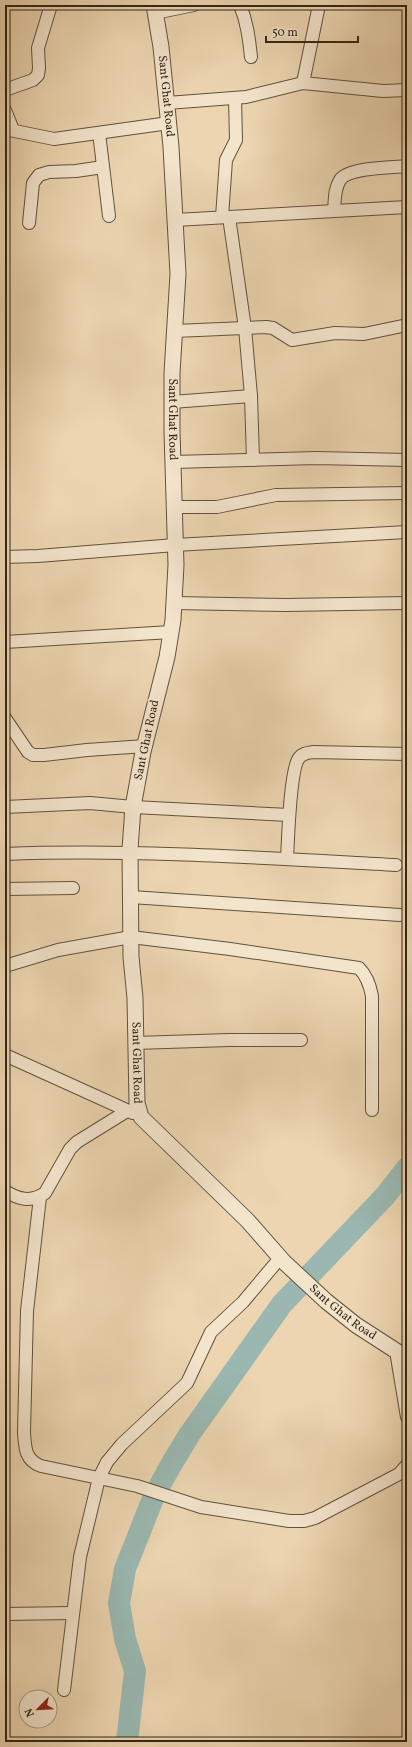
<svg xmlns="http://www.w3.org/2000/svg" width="412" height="1747" viewBox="0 0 412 1747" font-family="Vollkorn,serif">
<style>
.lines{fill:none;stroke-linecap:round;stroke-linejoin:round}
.river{stroke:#9ab8b1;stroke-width:22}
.minor-casing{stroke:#61523d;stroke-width:14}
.tertiary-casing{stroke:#61523d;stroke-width:17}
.minor{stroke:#f3e4cc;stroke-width:12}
.tertiary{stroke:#f3e4cc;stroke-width:15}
.labels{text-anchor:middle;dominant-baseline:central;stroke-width:4;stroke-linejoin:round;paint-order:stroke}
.street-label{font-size:12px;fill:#332617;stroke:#f3e4cc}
</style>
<rect width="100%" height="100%" fill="#ecd5b0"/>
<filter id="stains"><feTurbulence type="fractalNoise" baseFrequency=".005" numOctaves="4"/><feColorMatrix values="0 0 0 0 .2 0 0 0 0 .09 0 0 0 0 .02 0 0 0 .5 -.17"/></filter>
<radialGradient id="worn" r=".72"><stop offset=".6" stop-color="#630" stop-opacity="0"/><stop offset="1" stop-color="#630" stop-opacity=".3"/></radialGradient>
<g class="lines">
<path class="river" d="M 127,1742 L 135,1671 L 125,1639 L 119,1603 L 125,1569 L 154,1496 L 171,1465 L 189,1435 L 282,1304 L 385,1196 L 407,1168"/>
<g class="minor-casing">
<g id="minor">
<path d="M 240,5 C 247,22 249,38 251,57"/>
<path d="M 155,13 L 194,5"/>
<path d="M 303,83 L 319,5"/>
<path d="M 5,90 L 33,80 L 38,75 L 39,68 L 38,48 L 51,5"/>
<path d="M 167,103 L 246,97 L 303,83 L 383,91 L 407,90"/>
<path d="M 5,110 L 13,130"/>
<path d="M 5,129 L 54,139 L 169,123"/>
<path d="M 99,133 L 109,216"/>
<path d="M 334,211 C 335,201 334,189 340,180 C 349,167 391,168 407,166"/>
<path d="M 222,217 L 226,160 L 236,140 L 235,98"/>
<path d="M 229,217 L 245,328 L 251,396 L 253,460"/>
<path d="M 175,220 L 407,207"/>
<path d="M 29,223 L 33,183 L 39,175 L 49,172 L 76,171 L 103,167"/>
<path d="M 175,331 L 266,327 L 273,328 L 292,340 L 335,333 L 364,334 L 407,325"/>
<path d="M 172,402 L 251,396"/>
<path d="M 173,462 L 316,458 L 407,460"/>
<path d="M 174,507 L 217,507 L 276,495 L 407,493"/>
<path d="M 5,557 L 38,556 L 175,545 L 407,532"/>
<path d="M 174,603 L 286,605 L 407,603"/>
<path d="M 5,642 L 171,632"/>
<path d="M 5,718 L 28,752 L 33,755 L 44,755 L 87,750 L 145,746"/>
<path d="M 5,807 L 90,803 L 133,807 L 289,815"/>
<path d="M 5,854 C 135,849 266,858 396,865"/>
<path d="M 287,859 C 288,841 290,769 299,758 C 303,753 307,753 313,752 L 407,754"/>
<path d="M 5,889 L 73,888"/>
<path d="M 131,897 L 400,915"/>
<path d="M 5,966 L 58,950 L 131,937 L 230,949 L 359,968 C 367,976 370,985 372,996 L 372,1110"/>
<path d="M 135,1043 L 229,1040 L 301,1040"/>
<path d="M 5,1055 L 133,1113"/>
<path d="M 5,1191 C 18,1199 31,1203 45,1193 L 70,1149 L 77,1142 L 127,1111"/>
<path d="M 40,1197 L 27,1311 L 24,1432 C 25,1448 25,1460 41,1466 L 137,1486 L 201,1507 L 289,1521 L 304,1521 L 315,1518 L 399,1474 L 407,1465"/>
<path d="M 396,1351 L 407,1417"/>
<path d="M 5,1614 L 73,1613"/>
<path d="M 64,1690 L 80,1557 L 99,1478 L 107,1462 L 122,1444 L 187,1383 L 211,1332 L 243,1302 L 280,1258"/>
</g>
</g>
<g class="tertiary-casing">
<g id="tertiary">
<path id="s1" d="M 154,5 L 161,47 L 171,147 L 178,274 L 172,373 L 172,431 L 176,565 L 173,620 L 167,657 L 143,752 L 133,807 L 130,849 L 131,957 L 135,998 L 137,1103 L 141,1117 L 247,1220 L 284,1262 L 326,1301 L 356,1325 L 407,1358"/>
</g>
</g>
<use href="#minor" class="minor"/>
<use href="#tertiary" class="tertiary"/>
</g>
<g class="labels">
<g class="street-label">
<text stroke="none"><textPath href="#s1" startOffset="92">Sant Ghat Road</textPath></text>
<text stroke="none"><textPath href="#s1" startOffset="416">Sant Ghat Road</textPath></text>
<text transform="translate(147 740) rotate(-78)">Sant Ghat Road</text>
<text stroke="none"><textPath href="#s1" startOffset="1064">Sant Ghat Road</textPath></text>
<text stroke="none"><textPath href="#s1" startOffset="1400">Sant Ghat Road</textPath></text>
</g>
</g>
<rect width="412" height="1747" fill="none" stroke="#ecd5b0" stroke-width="20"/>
<rect x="6" y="6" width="400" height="1735" fill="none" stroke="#332617" stroke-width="2"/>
<rect x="10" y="10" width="392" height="1727" fill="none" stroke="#332617"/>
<g transform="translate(38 1709) rotate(246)"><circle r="19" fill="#f3e4cc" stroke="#a69884"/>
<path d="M0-3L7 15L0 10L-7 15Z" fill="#8f2418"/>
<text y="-6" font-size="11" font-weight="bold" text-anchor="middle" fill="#332617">N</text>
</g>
<path d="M266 36v6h92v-6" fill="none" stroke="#332617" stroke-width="2"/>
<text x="272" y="36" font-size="12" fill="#332617" stroke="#f3e4cc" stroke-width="3" paint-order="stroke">50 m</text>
<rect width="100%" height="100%" filter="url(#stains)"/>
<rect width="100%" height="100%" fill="url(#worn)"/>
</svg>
